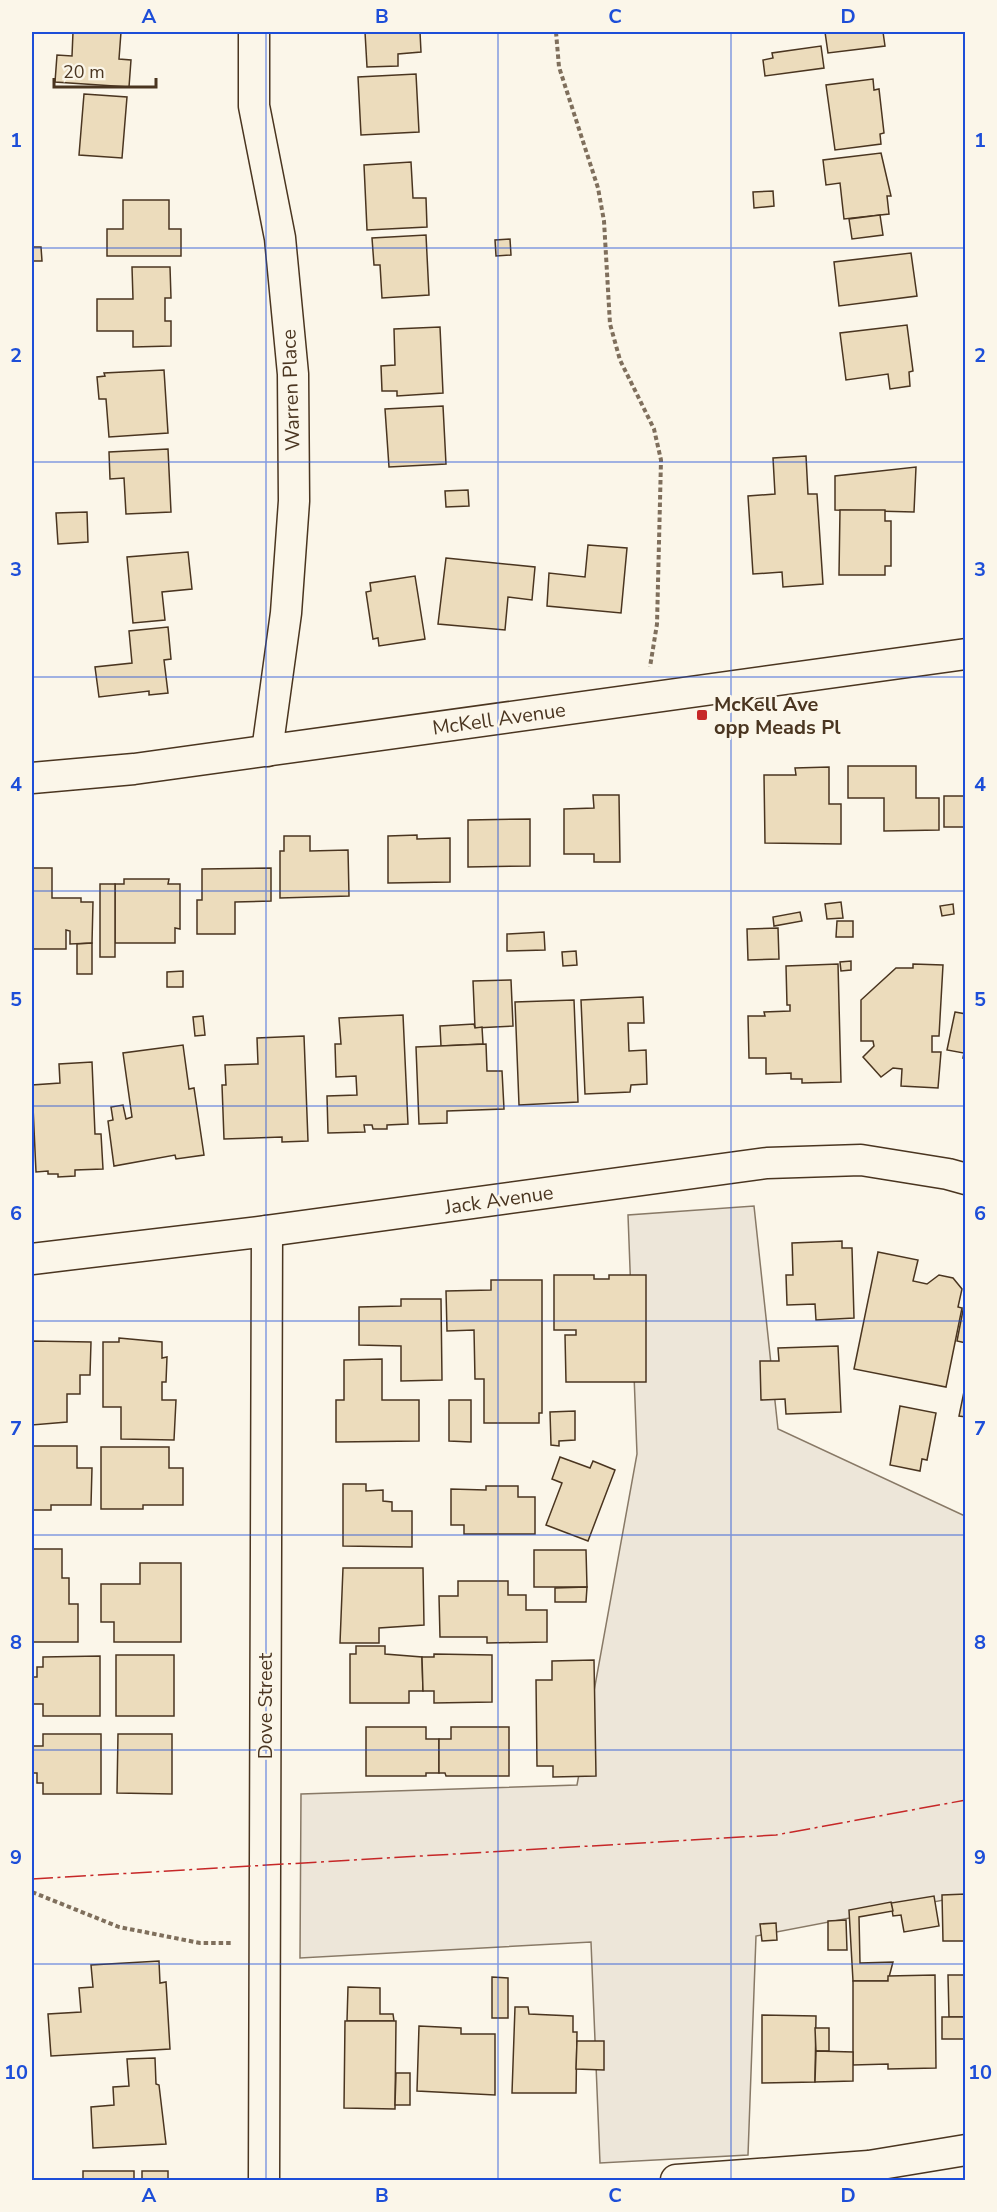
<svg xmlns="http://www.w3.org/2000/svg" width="997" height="2212" viewBox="0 0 997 2212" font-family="'Nunito Sans',sans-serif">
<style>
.green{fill:#ede6d9;stroke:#887966;stroke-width:1.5}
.building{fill:#ecdcbc;stroke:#4a3520;stroke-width:1.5}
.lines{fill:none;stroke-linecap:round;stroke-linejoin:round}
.street-casing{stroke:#4a3520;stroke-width:33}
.path{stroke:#7f6f5c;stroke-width:4;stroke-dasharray:4.5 3;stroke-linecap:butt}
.street{stroke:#fbf6e9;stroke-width:30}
.power{stroke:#c62828;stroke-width:1.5;stroke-dasharray:21 4.5 3 4.5;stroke-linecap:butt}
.grid{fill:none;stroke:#1d4ed8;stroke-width:1.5;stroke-opacity:0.55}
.poi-dot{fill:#c62828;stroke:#fbf6e9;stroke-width:2}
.labels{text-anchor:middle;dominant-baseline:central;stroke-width:4.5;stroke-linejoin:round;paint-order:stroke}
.street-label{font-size:20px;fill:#4a3520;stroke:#fbf6e9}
.poi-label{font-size:20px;font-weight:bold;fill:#4a3520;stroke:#fbf6e9;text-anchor:start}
.neatline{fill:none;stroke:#1d4ed8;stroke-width:2}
.grid-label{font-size:20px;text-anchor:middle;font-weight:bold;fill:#1d4ed8}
</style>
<rect width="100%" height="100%" fill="#fbf6e9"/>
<path class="green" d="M 754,1206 L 778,1429 L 965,1516 L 965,1896 L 756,1936 L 748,2155 L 600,2163 L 591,1942 L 300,1958 L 301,1794 L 577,1785 L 637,1454 L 628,1215 Z"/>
<g class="building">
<path d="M 73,32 L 121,32 L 119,59 L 131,60 L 129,87 L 55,82 L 57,55 L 72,56 Z"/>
<path d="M 365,32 L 420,32 L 421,52 L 398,54 L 398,66 L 367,67 Z"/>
<path d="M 825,32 L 883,32 L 885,46 L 828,53 Z"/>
<path d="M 821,46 L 824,68 L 765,76 L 763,60 L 773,58 L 772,53 Z"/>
<path d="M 416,74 L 419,132 L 361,135 L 358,77 Z"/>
<path d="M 873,79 L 874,90 L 879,89 L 884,133 L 880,134 L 881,144 L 835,150 L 826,85 Z"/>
<path d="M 84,94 L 127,97 L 122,158 L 79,155 Z"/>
<path d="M 881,153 L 891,196 L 887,196 L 889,214 L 844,219 L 840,183 L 826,185 L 823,160 Z"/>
<path d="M 411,162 L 413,198 L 426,198 L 427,227 L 367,230 L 364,165 Z"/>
<path d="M 773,191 L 774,206 L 754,208 L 753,192 Z"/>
<path d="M 123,200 L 169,200 L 169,229 L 181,229 L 181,256 L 107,256 L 107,229 L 123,229 Z"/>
<path d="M 880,215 L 883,235 L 852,239 L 849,219 Z"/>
<path d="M 426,235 L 429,295 L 382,298 L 380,265 L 374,265 L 372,238 Z"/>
<path d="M 510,239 L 511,255 L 496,256 L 495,240 Z"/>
<path d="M 32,247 L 41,247 L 42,261 L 32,261 Z"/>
<path d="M 911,253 L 917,296 L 839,306 L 834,262 Z"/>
<path d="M 132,267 L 170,267 L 171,298 L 165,298 L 165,321 L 171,321 L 171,346 L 133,347 L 133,331 L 97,331 L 97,299 L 133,299 Z"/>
<path d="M 907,325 L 913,371 L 909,372 L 910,386 L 890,389 L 888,374 L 846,380 L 840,333 Z"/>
<path d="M 440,327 L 443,393 L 397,396 L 397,391 L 382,391 L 381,366 L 395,365 L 394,329 Z"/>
<path d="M 164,370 L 168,433 L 109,437 L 106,399 L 99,399 L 97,377 L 105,376 L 104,373 Z"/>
<path d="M 443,406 L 446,464 L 389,467 L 385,409 Z"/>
<path d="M 168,449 L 171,512 L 126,514 L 124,478 L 110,479 L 109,452 Z"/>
<path d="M 806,456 L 808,494 L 817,494 L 823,584 L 783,587 L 782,572 L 753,574 L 748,496 L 775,494 L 773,458 Z"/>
<path d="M 916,467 L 914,512 L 835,510 L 835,476 Z"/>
<path d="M 468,490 L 469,506 L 446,507 L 445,491 Z"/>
<path d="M 840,510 L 885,510 L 885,521 L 891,521 L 891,566 L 885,566 L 885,575 L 839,575 Z"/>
<path d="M 87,512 L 88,542 L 58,544 L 56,513 Z"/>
<path d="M 588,545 L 627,548 L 621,613 L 547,606 L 549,573 L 585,577 Z"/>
<path d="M 188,552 L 192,589 L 162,592 L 165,620 L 133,623 L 127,557 Z"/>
<path d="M 446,558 L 535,567 L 532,600 L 508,597 L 505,630 L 438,624 Z"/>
<path d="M 415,576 L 425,639 L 379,646 L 378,638 L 373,639 L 366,592 L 371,591 L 370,583 Z"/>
<path d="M 168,627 L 171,659 L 164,660 L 168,693 L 149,695 L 149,691 L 99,697 L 95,667 L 132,663 L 129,631 Z"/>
<path d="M 848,766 L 916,766 L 916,798 L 939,798 L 939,830 L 884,831 L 884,798 L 848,798 Z"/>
<path d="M 829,767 L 829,804 L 841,804 L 841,844 L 765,843 L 764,775 L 796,775 L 795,768 Z"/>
<path d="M 593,795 L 619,795 L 620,862 L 594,862 L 594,854 L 564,854 L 564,809 L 594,808 Z"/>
<rect x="944" y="796" width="22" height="31"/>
<path d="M 530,819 L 530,866 L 468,867 L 468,820 Z"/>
<path d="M 417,835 L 417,839 L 450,838 L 450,882 L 388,883 L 388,836 Z"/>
<path d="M 284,836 L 310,836 L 310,851 L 348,850 L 349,896 L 280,898 L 280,851 L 284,851 Z"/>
<path d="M 32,868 L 52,868 L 52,898 L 81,898 L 81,902 L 93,902 L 92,943 L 70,944 L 70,931 L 66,930 L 66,949 L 32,949 Z"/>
<path d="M 271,868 L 271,901 L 235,902 L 235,934 L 197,934 L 197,900 L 202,900 L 202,869 Z"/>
<path d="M 124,879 L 169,879 L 168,884 L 180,884 L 180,929 L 175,928 L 175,943 L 115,943 L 115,884 L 124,884 Z"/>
<rect x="100" y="884" width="15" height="73"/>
<path d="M 841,902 L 843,918 L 827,919 L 825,904 Z"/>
<path d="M 953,904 L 954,914 L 942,916 L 940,906 Z"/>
<path d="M 800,912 L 802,921 L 774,926 L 773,917 Z"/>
<path d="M 837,921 L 853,921 L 853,937 L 836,937 Z"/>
<path d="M 778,928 L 779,959 L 748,960 L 747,929 Z"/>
<path d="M 544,932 L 545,950 L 507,951 L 507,934 Z"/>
<path d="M 92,943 L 92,974 L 77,974 L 77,944 Z"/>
<path d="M 576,951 L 577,965 L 563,966 L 562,952 Z"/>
<path d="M 851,961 L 851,970 L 841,971 L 840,962 Z"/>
<path d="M 838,964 L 841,1082 L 802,1083 L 802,1079 L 791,1079 L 791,1073 L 766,1074 L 766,1058 L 749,1058 L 748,1016 L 765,1016 L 764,1012 L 790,1011 L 790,1005 L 787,1005 L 786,966 Z"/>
<path d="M 913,964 L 943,965 L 939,1036 L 932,1036 L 932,1052 L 941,1052 L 938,1088 L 901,1086 L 902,1069 L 893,1068 L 881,1077 L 863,1057 L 874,1046 L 873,1041 L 861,1041 L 861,1000 L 896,968 L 913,968 Z"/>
<path d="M 183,971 L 183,987 L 167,987 L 167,972 Z"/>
<path d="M 511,980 L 513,1026 L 475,1028 L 473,981 Z"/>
<path d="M 643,997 L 644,1023 L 628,1023 L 629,1051 L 646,1050 L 647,1084 L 631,1085 L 630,1092 L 585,1094 L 581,1000 Z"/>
<path d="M 574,1000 L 578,1102 L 519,1105 L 515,1002 Z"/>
<path d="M 955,1012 L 966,1014 L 966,1058 L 963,1058 L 964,1053 L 947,1050 Z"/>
<path d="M 403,1015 L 408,1124 L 387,1125 L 387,1129 L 373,1129 L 372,1125 L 364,1125 L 365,1132 L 328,1133 L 327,1096 L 357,1095 L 356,1076 L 336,1077 L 335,1044 L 341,1044 L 339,1018 Z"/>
<path d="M 203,1016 L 205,1035 L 195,1036 L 193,1017 Z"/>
<path d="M 474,1024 L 475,1028 L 482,1027 L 483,1044 L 441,1046 L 440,1026 Z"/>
<path d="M 304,1036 L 308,1141 L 282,1142 L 282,1137 L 224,1139 L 222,1085 L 226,1085 L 225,1065 L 258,1064 L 257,1038 Z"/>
<path d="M 486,1044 L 487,1071 L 502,1071 L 504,1109 L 447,1111 L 447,1123 L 419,1124 L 416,1047 Z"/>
<path d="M 183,1045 L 189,1089 L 194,1088 L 204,1155 L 176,1159 L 175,1155 L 114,1166 L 108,1121 L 113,1120 L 111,1107 L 123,1105 L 126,1119 L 132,1117 L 123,1053 Z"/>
<path d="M 92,1062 L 95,1134 L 101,1134 L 103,1169 L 75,1170 L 75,1176 L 58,1177 L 58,1174 L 48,1174 L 48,1171 L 36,1172 L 32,1085 L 60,1083 L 59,1064 Z"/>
<path d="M 842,1241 L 842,1248 L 852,1248 L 854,1318 L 816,1320 L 815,1304 L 787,1305 L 786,1275 L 793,1275 L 792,1243 Z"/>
<path d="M 878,1252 L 918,1260 L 913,1281 L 927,1284 L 939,1275 L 953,1278 L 962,1289 L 958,1307 L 962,1308 L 946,1387 L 854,1369 Z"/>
<path d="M 554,1275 L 594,1275 L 594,1279 L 609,1279 L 609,1275 L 646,1275 L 646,1382 L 566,1382 L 565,1335 L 576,1335 L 576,1330 L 554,1330 Z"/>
<path d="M 491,1280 L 542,1280 L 542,1413 L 539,1413 L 539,1423 L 484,1423 L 484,1379 L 475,1379 L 474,1330 L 447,1331 L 446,1291 L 491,1290 Z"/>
<path d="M 401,1299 L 441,1299 L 442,1380 L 401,1381 L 401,1346 L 359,1345 L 359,1307 L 401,1306 Z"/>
<path d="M 965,1300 L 966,1300 L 966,1343 L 957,1341 Z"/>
<path d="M 119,1338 L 162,1342 L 162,1358 L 167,1357 L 166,1382 L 162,1382 L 162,1400 L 176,1400 L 174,1440 L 121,1439 L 121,1407 L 103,1407 L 103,1342 L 119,1342 Z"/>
<path d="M 32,1341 L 91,1342 L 90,1375 L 80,1375 L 80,1394 L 67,1394 L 67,1422 L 32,1425 Z"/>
<path d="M 838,1346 L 841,1412 L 786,1414 L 785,1399 L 761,1400 L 760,1361 L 779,1361 L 778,1348 Z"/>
<path d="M 382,1359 L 382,1400 L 419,1400 L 419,1441 L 336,1442 L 336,1400 L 344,1400 L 344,1360 Z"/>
<path d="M 966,1382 L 966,1417 L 959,1416 Z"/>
<path d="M 449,1400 L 471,1400 L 471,1442 L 449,1441 Z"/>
<path d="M 900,1406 L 936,1413 L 927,1460 L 922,1459 L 920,1471 L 890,1465 Z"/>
<path d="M 575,1411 L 575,1440 L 559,1441 L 559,1446 L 551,1445 L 550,1412 Z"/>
<path d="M 32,1446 L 77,1446 L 77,1468 L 92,1468 L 91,1505 L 51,1505 L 51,1510 L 32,1510 Z"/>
<path d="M 101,1447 L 169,1447 L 169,1468 L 183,1468 L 183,1505 L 143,1505 L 143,1509 L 101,1509 Z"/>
<path d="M 560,1457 L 590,1468 L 593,1461 L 615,1470 L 588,1541 L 546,1525 L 562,1483 L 552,1479 Z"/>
<path d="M 343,1484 L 366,1484 L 366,1491 L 383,1490 L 383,1501 L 392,1502 L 392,1511 L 412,1511 L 412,1547 L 343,1546 Z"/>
<path d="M 486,1486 L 518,1486 L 518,1497 L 535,1497 L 535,1534 L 464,1534 L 464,1525 L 451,1525 L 451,1489 L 486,1490 Z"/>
<path d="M 32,1549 L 62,1549 L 62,1578 L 69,1578 L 69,1604 L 78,1604 L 78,1642 L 32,1642 Z"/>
<path d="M 534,1550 L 586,1550 L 587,1587 L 534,1587 Z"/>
<path d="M 140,1563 L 181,1563 L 181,1642 L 114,1642 L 114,1622 L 101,1622 L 101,1584 L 140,1584 Z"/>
<path d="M 343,1568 L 423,1568 L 424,1625 L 379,1628 L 379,1643 L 340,1643 Z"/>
<path d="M 458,1581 L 508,1581 L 508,1595 L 526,1595 L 526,1610 L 547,1610 L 547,1642 L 487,1643 L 487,1637 L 440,1637 L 439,1596 L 458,1596 Z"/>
<path d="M 587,1587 L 586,1602 L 555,1602 L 555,1588 Z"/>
<path d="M 356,1646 L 385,1646 L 385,1654 L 422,1657 L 423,1691 L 409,1691 L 409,1703 L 350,1703 L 350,1654 L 356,1654 Z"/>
<path d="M 434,1654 L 492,1655 L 492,1702 L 434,1703 L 434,1691 L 423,1691 L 422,1657 L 434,1657 Z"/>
<rect x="116" y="1655" width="58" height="61"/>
<path d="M 100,1656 L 100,1716 L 43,1716 L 43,1704 L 32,1704 L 32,1677 L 37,1677 L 37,1667 L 43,1667 L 43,1657 Z"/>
<path d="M 594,1660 L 596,1776 L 553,1777 L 553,1766 L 537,1766 L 536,1680 L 552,1680 L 552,1661 Z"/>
<path d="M 366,1727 L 426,1727 L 426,1739 L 439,1739 L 439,1773 L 426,1773 L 426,1776 L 366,1776 Z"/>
<path d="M 451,1727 L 509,1727 L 509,1776 L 446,1776 L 445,1773 L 439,1773 L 439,1739 L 451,1739 Z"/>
<path d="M 43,1734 L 101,1734 L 101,1794 L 43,1794 L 43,1783 L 37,1783 L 37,1773 L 32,1773 L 32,1746 L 43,1746 Z"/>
<path d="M 118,1734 L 172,1734 L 172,1794 L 117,1793 Z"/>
<path d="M 966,1894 L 966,1941 L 943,1941 L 942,1895 Z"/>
<path d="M 934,1896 L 939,1926 L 904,1932 L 901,1915 L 893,1916 L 891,1903 Z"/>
<path d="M 891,1902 L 893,1911 L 859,1917 L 860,1963 L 893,1962 L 888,1981 L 853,1981 L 849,1910 Z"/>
<path d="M 846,1920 L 847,1950 L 828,1950 L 828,1921 Z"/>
<path d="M 776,1923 L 777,1940 L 762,1941 L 760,1924 Z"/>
<path d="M 159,1961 L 160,1983 L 166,1982 L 170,2049 L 51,2056 L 48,2014 L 81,2012 L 79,1988 L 93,1987 L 91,1965 Z"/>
<path d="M 935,1975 L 936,2068 L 888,2069 L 888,2064 L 853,2065 L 853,1981 L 888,1981 L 888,1976 Z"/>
<path d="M 948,1975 L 966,1975 L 966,2017 L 949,2017 Z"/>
<path d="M 492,1977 L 508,1978 L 508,2018 L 492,2018 Z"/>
<path d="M 348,1987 L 380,1988 L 380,2014 L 393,2014 L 394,2021 L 347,2021 Z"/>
<path d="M 515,2007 L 528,2007 L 529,2014 L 573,2016 L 573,2032 L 577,2032 L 576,2093 L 512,2093 Z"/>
<path d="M 762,2015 L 816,2016 L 815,2082 L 762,2083 Z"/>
<rect x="942" y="2017" width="24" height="22"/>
<path d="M 345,2021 L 396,2021 L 395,2109 L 344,2108 Z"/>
<path d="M 419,2026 L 461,2028 L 461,2034 L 495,2034 L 495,2095 L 417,2091 Z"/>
<path d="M 815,2028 L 829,2028 L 829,2051 L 816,2051 Z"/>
<path d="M 577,2041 L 604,2041 L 604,2070 L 576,2069 Z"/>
<path d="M 816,2051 L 853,2052 L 853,2081 L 815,2082 Z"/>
<path d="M 155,2058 L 156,2084 L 159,2085 L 166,2144 L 93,2148 L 91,2107 L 114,2105 L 113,2087 L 129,2086 L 127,2059 Z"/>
<path d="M 396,2073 L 410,2073 L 410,2105 L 395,2105 Z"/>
<path d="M 83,2171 L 134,2171 L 134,2179 L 142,2180 L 142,2171 L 168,2171 L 168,2180 L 83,2180 Z"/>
</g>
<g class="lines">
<g class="street-casing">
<g id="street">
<path d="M 254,32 L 254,106 L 280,238 L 293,374 L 294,501 L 286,613 L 267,751"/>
<path d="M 32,778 L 134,769 L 966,654"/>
<path d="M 32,1259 L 267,1231 L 767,1163 L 861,1160 L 948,1174 L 966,1179"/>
<path d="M 264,2180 L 267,1231"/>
<path d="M 676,2180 L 869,2166 L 966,2150"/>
</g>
</g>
<g class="path">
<path d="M 556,32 L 559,67 L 598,188 L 604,221 L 610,324 L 620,360 L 654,429 L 661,460 L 657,624 L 650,667"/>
<path d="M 32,1892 L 119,1927 L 200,1943 L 232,1943"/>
</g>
<use href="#street" class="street"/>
<path class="power" d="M 32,1879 L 776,1835 L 966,1800"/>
</g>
<path class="grid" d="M 266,32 L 266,2180M 498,32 L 498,2180M 731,32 L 731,2180M 32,248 L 966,248M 32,462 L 966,462M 32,677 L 966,677M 32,891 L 966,891M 32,1106 L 966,1106M 32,1321 L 966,1321M 32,1535 L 966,1535M 32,1750 L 966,1750M 32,1964 L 966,1964"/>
<rect class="poi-dot" x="696" y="709" width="12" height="12" rx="3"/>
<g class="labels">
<g class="street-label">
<text transform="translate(291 390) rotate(-92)">Warren Place</text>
<text transform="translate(499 719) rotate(-8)">McKell Avenue</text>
<text transform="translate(499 1200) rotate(-8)">Jack Avenue</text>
<text transform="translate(265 1706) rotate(-90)">Dove Street</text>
</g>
<g class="poi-label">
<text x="714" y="704">McKell Ave<tspan x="714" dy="23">opp Meads Pl</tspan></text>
</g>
</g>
<rect width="997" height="2212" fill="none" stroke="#fbf6e9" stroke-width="66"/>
<path d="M54 78v9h102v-9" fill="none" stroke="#4a3520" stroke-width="3"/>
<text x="63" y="78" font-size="18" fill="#4a3520" stroke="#fbf6e9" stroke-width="4.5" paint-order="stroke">20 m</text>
<rect x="33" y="33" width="931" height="2146" class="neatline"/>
<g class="grid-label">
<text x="149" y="23">A</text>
<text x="382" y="23">B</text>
<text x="615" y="23">C</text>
<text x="848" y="23">D</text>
<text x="16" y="147">1</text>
<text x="980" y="147">1</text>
<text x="16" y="362">2</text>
<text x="980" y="362">2</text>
<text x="16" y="576">3</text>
<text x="980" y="576">3</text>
<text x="16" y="791">4</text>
<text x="980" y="791">4</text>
<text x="16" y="1006">5</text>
<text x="980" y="1006">5</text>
<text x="16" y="1220">6</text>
<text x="980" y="1220">6</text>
<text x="16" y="1435">7</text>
<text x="980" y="1435">7</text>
<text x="16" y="1649">8</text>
<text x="980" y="1649">8</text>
<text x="16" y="1864">9</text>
<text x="980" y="1864">9</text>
<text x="16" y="2079">10</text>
<text x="980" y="2079">10</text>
<text x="149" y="2202">A</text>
<text x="382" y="2202">B</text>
<text x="615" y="2202">C</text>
<text x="848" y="2202">D</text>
</g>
</svg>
